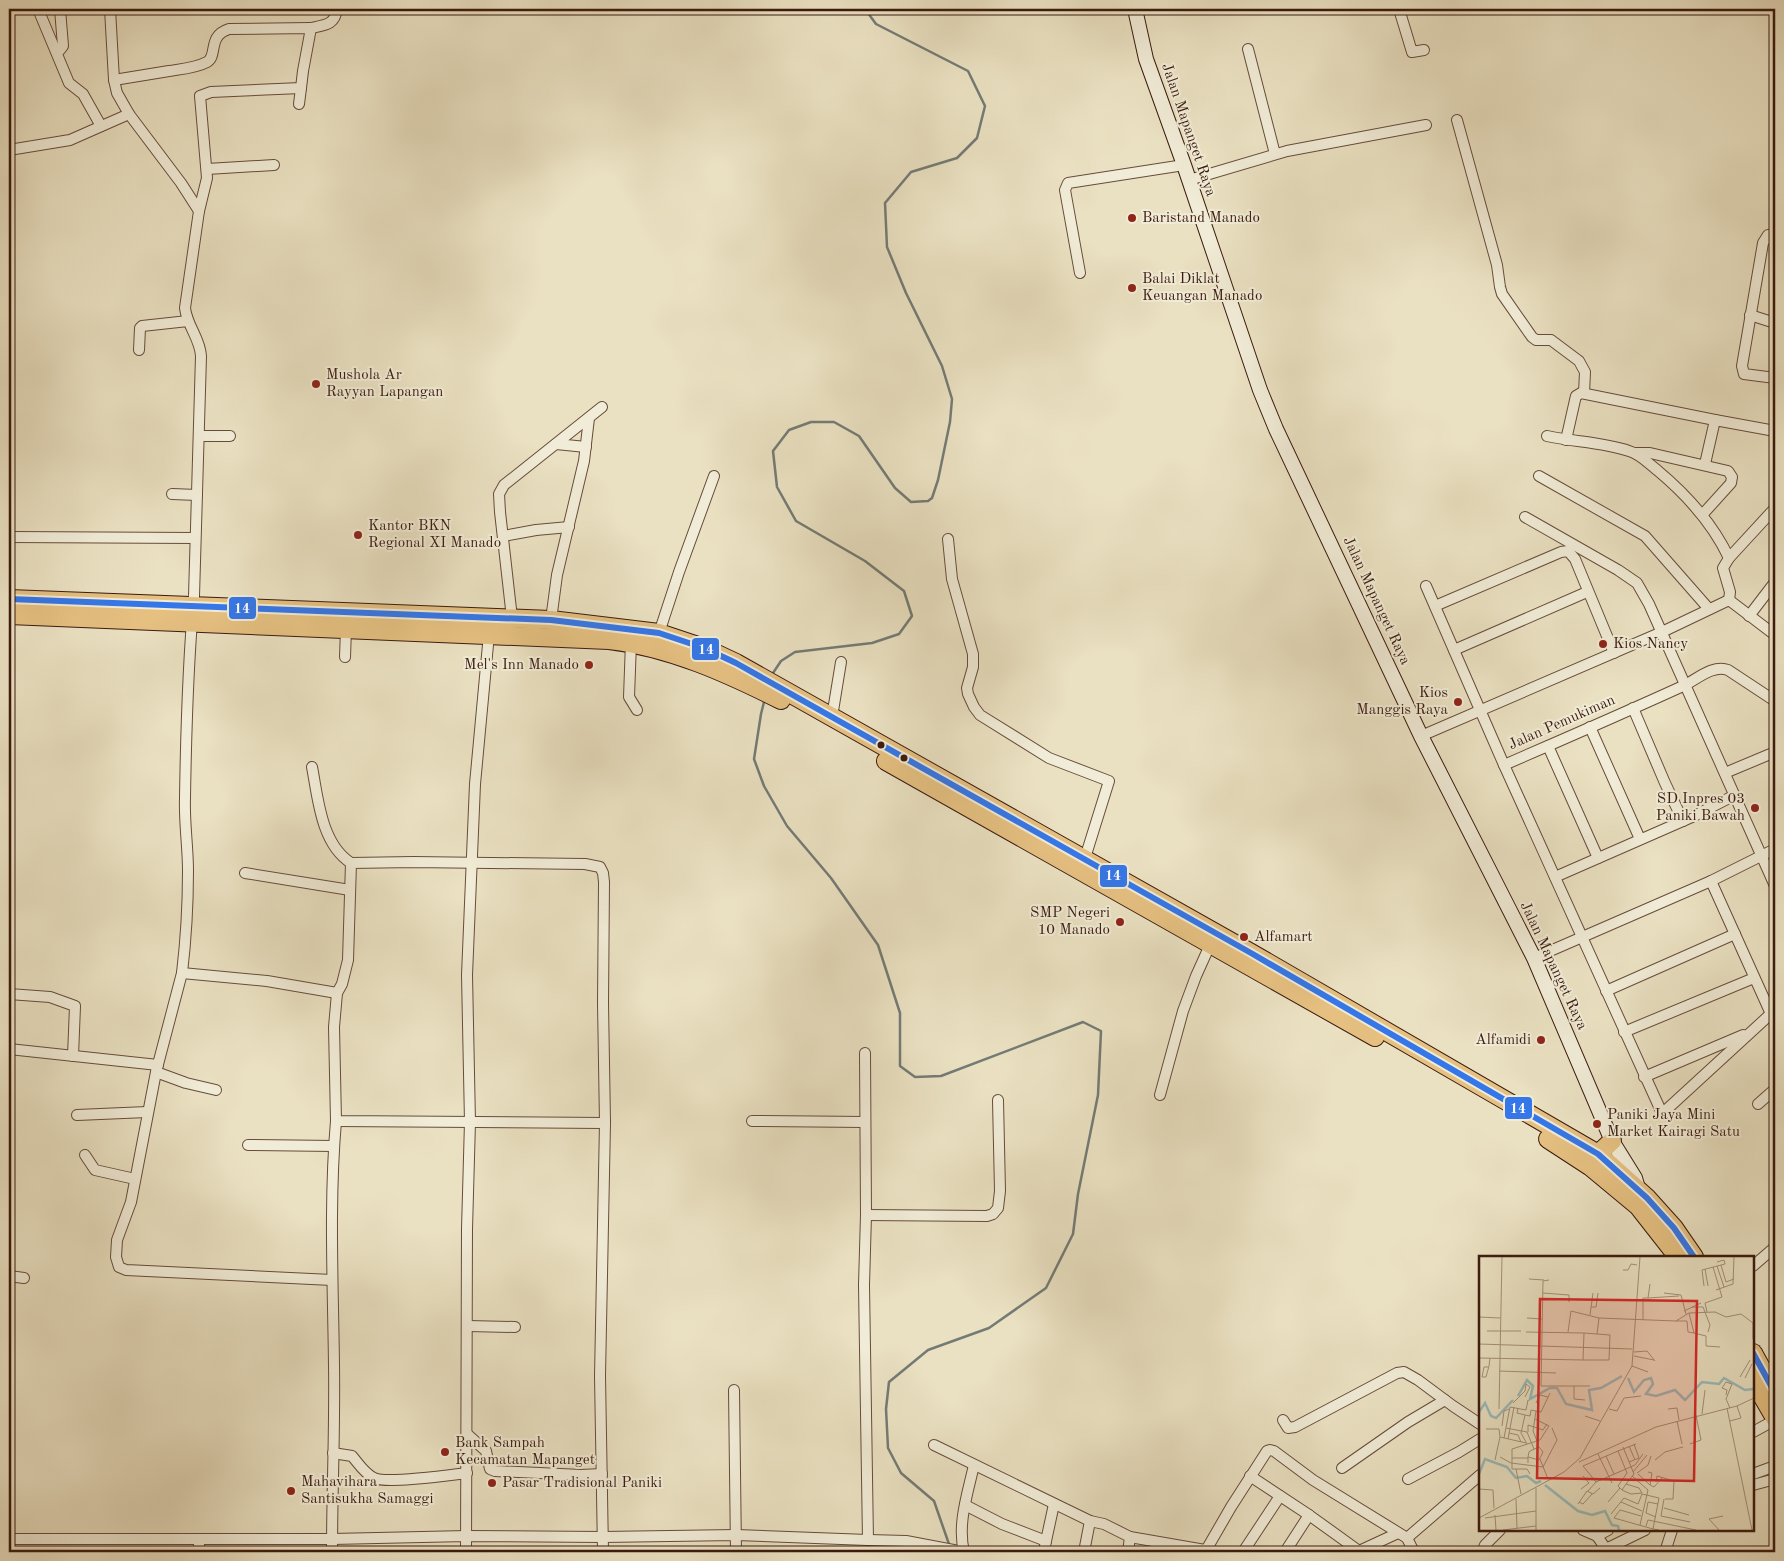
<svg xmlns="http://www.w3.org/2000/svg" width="1784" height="1561" viewBox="0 0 1784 1561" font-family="'Old Standard TT',serif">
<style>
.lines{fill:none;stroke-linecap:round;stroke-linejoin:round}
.stream{stroke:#747b75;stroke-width:2.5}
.street-casing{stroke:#674c3b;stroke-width:12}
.secondary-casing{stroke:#3b1a0e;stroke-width:16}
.highway-casing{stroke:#3b1a0e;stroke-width:20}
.street{stroke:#f1ecd7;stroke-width:10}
.secondary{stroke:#f1ecd7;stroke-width:14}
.highway{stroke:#e5c081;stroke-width:18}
.bus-1-casing{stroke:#f1ecd7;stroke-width:10}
.bus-1{stroke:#3577e9;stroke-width:6}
.poi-dot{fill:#8f2418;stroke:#f1ecd7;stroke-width:2}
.bus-dot{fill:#3b1a0e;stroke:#f1ecd7;stroke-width:2}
.labels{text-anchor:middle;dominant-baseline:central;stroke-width:4;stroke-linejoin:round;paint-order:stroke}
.street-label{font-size:15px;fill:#3b1a0e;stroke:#f1ecd7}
.poi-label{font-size:15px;fill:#3b1a0e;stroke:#f1ecd7;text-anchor:start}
.inset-river{fill:none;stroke:#9abcba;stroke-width:2.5}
.inset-road{fill:none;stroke:#a4917a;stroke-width:1}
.view{fill:#d62828;fill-opacity:0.15;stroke:#d62828;stroke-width:2.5}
.inset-edge{fill:none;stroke:#3b1a0e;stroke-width:2.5}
.line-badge{stroke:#f1ecd7;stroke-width:2}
.badge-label{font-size:14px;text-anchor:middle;font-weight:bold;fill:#fff}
</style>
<rect width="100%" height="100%" fill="#eae1c2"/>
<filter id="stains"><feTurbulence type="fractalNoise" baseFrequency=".004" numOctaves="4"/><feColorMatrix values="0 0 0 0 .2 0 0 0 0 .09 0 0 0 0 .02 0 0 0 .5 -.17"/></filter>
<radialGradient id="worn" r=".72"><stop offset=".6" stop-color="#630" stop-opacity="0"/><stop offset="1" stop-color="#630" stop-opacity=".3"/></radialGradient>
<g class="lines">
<g class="stream">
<path d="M 771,676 L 781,661 L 795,652 L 872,643 L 899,634 L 912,616 L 904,591 L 865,561 L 796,521 L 777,487 L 773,451 L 789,430 L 811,422 L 834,422 L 859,436 L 895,488 L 911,502 L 928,501 L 932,498 L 938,480 L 950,422 L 952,399 L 942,366 L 906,293 L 887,247 L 885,203 L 911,172 L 957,158 L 977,138 L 985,106 L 968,71 L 876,24 L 865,9"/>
<path d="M 765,698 L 761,714 L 754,759 L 764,786 L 787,826 L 831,878 L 878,945 L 900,1013 L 900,1066 L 915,1077 L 941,1076 L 1083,1022 L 1101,1031 L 1098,1095 L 1078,1194 L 1073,1234 L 1046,1288 L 989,1328 L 928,1350 L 889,1382 L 886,1409 L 888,1448 L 901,1473 L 934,1501 L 950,1547"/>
</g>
<g class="street-casing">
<g id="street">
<path d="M 38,9 L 69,83 L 83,94 L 101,126"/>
<path d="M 110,9 L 114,80 L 117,93 L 129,114 L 181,183 L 199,211 L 185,308 C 187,326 200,338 201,356 L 194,596 C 188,663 186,731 185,798 C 184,822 188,846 188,871 C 188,905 186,939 182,973"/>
<path d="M 1399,9 L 1412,52 L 1424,50"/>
<path d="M 311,28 C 325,25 335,25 337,9"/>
<path d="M 1248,49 L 1275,154"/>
<path d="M 56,50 L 60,50 L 63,46 L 60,9"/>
<path d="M 114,80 C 132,77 150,74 169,71 C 181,69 196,68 207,62 C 218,56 207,36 229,29 L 311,28 L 303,71 L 301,88 L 211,92 L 200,96 L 207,178 L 199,211"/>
<path d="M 299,104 L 301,88"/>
<path d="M 1457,120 L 1497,265 L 1500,287 L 1502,294 L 1532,337 L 1536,340 L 1551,340 L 1579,361 L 1585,372 L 1584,393"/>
<path d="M 9,150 L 70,140 L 129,114"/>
<path d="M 207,169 L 274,165"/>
<path d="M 1189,180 L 1287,151 L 1426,125"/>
<path d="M 1775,235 L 1768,235 L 1763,243 L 1742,366 L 1744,374 L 1775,378"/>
<path d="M 1080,273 L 1065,190 L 1068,183 L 1184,165"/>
<path d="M 1750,315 L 1775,323"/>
<path d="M 139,350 L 140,328 L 142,326 L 188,321"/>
<path d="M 199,436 L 230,436"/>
<path d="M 1547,436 C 1574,442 1602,442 1629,451 C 1640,454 1648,463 1657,470 C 1687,495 1712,522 1729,558 L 1723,568 L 1730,592 L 1729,600"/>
<path d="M 1566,440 L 1575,400 L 1576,396 L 1581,393 L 1715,420"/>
<path d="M 556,444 L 586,447"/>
<path d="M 1636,453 L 1650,453 L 1728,471 L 1732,477 L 1731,483 L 1703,514"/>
<path d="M 1705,464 L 1715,420 L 1775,431"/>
<path d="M 1539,476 L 1645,536 L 1709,609"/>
<path d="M 172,494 L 197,495"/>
<path d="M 1525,517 L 1618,570 L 1637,583 L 1649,604 L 1775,886"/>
<path d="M 503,536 L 536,530 L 569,527"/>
<path d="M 9,537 L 195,538"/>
<path d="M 948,539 L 952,579 L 973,654 L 973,667 L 967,688 L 968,694 L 974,707 L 980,715 L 1049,758 L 1109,781 L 1085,858"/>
<path d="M 1729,558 L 1775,508"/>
<path d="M 1426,586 L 1504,765 C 1564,739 1624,713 1683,686 C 1696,680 1713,664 1728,670 L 1775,701"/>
<path d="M 1435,606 L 1561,552 L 1568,551 L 1575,559 L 1614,653"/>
<path d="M 1749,616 L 1775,582"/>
<path d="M 512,618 L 500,512 L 499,494 L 504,485 L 602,407"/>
<path d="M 551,620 L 557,575 L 584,461 L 589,418"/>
<path d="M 659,633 L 679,572 L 714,476"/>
<path d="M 631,642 L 629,697 L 637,710"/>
<path d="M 1454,650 L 1587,592"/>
<path d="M 345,657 L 346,629"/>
<path d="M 1633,708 L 1665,783 L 1683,821"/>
<path d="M 832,717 L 841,662"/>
<path d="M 1590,727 L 1640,839"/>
<path d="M 1421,736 L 1662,632 L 1729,600 L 1775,635"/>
<path d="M 1548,746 L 1598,858"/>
<path d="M 1504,765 L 1661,1111 L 1665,1111 L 1775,1010"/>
<path d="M 312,767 C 318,798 321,844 351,863"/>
<path d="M 1725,773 L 1775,752"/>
<path d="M 413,862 L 585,864 L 600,867 L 603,873 L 604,882 L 603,1003 L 605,1123 L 336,1121 L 334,1027 L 337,993 L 342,984 L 348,960 L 351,863 Z"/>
<path d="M 245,873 L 350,890"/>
<path d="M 1555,877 L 1692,817 L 1735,795"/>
<path d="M 1711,881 L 1771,1014"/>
<path d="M 1534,958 L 1711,881 L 1775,849"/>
<path d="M 1606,991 L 1735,934"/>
<path d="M 9,994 L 50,997 L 75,1006 L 73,1056"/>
<path d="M 1624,1032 L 1754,978"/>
<path d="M 9,1049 L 158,1065"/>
<path d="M 156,1072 L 186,1083 L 216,1090"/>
<path d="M 1644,1077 L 1743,1035"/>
<path d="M 1160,1095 L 1183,1011 L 1196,976 L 1210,945"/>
<path d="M 1758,1104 L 1775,1089"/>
<path d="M 77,1115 L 147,1112"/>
<path d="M 752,1121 L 865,1122"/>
<path d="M 248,1145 L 334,1146"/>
<path d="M 85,1155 L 95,1170 L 135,1179"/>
<path d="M 866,1215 L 987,1216 L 993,1214 L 998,1208 L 1000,1191 L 998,1100"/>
<path d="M 1753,1266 L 1775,1247"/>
<path d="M 9,1276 L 24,1278"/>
<path d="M 332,1280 L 126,1270 L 119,1267 L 116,1257 L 117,1240 L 131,1202 L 156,1072 L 182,973 L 267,981 L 337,993"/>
<path d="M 468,1326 L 515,1327"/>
<path d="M 734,1390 L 736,1552"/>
<path d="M 1283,1420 L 1288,1428 L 1295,1427 L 1397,1373 L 1404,1372 L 1418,1380 L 1453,1406 L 1480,1424"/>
<path d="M 1753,1432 L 1775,1420"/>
<path d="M 467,1434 L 486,1451 L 490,1469 L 495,1471 L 581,1475 L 602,1474"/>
<path d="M 934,1445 L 1090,1521 L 1104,1524 L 1130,1537 L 1128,1552"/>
<path d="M 333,1453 L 352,1456 C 359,1464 364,1473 374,1478 C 387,1484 450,1475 467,1473"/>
<path d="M 1342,1468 L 1408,1422 L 1445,1400"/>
<path d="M 1753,1474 L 1775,1466"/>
<path d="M 1250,1476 L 1309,1515 L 1285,1552"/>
<path d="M 1408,1479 L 1459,1452 L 1480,1439"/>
<path d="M 1753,1485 L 1775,1479"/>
<path d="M 965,1505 L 1002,1524 L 1046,1541 L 1054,1504"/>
<path d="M 1309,1515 L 1359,1551"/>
<path d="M 1583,1530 L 1597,1536 L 1606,1549 L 1605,1552"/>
<path d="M 1597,1536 L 1608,1530"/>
<path d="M 1130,1537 L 1205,1550"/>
<path d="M 1407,1538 L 1480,1475"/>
<path d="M 9,1539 L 332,1539 L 467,1536 L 603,1537 L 736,1535 L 868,1540 L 864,1285 L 866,1215 L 865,1053"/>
<path d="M 868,1540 L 906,1541 L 964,1552"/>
<path d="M 1606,1549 L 1645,1530"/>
<path d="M 199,1552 L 199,1539"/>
<path d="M 332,1552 C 332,1490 335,1428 334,1365 C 333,1284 329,1202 336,1121"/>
<path d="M 466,1552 L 467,1229 L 470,1122 L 467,975 L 475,784 L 489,634"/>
<path d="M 603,1552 L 600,1376 L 605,1123"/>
<path d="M 964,1552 C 957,1524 968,1492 974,1465"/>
<path d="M 1044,1552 L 1046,1541"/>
<path d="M 1084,1552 L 1090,1521"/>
<path d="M 1205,1552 L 1231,1507 L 1267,1451 L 1270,1450 L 1274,1451 L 1313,1480 L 1407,1538 L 1414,1552"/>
<path d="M 1243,1552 L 1280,1496"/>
<path d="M 1357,1552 L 1398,1533"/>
<path d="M 1482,1552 L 1485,1545 L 1500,1530"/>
<path d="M 1665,1552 L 1672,1530"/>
</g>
</g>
<g class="secondary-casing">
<path id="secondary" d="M 1135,9 L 1146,59 L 1184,165 L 1260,390 L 1276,429 L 1421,736 L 1534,958 L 1612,1141 L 1635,1178 L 1637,1185 L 1632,1190"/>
</g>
<g class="highway-casing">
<g id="highway">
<path d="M 9,599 L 551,620 L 659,633 L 704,648 L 736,663 L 1251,953 L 1598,1154 L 1647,1198 L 1674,1228 L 1694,1257"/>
<path d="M 9,615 L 609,640 C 670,647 727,673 781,700"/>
<path d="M 886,761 L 1375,1037"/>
<path d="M 1548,1139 L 1591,1167 L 1638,1206 L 1678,1257"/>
<path d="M 1598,1154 L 1612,1141"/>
<path d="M 1753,1353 L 1775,1393"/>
<path d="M 1753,1380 L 1775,1418"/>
</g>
</g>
<use href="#street" class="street"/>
<use href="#secondary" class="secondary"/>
<use href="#highway" class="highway"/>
<g class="bus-1-casing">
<g id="bus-1">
<path d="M 9,599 L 551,620 L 659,633 L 704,648 L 736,663 L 1251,953 L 1598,1154 L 1647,1198 L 1674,1228 L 1694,1257"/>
<path d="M 1753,1353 L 1775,1393"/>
</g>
</g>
<use href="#bus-1" class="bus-1"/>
</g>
<g class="poi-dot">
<circle cx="1132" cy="218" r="5"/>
<circle cx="1132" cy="288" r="5"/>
<circle cx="316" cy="384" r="5"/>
<circle cx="358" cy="535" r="5"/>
<circle cx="1603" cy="644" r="5"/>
<circle cx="589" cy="665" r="5"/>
<circle cx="1458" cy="702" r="5"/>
<circle cx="1755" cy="808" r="5"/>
<circle cx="1120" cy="922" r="5"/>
<circle cx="1244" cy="937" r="5"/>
<circle cx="1541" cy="1040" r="5"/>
<circle cx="1597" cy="1124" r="5"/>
<circle cx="445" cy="1452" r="5"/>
<circle cx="492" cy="1483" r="5"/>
<circle cx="291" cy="1491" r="5"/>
</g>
<g class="bus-dot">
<circle cx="881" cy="745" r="4.5"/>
<circle cx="904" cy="758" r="4.5"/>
</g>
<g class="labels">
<g class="street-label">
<text transform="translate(1188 130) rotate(71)">Jalan Mapanget Raya</text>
<text transform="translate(1376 601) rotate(65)">Jalan Mapanget Raya</text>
<text transform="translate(1562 723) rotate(-24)">Jalan Pemukiman</text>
<text transform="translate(1553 966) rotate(65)">Jalan Mapanget Raya</text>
</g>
<g class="poi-label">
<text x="1142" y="218">Baristand Manado</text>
<text x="1142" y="279">Balai Diklat<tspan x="1142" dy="17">Keuangan Manado</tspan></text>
<text x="326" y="375">Mushola Ar<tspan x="326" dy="17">Rayyan Lapangan</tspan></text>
<text x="368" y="526">Kantor BKN<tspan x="368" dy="17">Regional XI Manado</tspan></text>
<text x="1613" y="644">Kios Nancy</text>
<text x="579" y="665" text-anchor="end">Mel's Inn Manado</text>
<text x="1448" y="693" text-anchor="end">Kios<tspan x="1448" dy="17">Manggis Raya</tspan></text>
<text x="1745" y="799" text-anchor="end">SD Inpres 03<tspan x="1745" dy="17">Paniki Bawah</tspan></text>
<text x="1110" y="913" text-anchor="end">SMP Negeri<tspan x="1110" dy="17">10 Manado</tspan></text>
<text x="1254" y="937">Alfamart</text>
<text x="1531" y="1040" text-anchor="end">Alfamidi</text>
<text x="1607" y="1115">Paniki Jaya Mini<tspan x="1607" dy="17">Market Kairagi Satu</tspan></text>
<text x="455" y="1443">Bank Sampah<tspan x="455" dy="17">Kecamatan Mapanget</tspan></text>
<text x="301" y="1482">Mahavihara<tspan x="301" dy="17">Santisukha Samaggi</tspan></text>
<text x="502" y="1483">Pasar Tradisional Paniki</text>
</g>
</g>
<g transform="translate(1479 1256)">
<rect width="275" height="275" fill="#eae1c2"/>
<path class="inset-river" d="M 149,122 L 155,136 L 165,124 L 172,122 L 174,128 L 167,138 L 177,140 L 196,134 L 206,144 L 223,126 L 240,128 L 245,122 L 266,134 L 275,133M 39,140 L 48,124 L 54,130 L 51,143 L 71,132 L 78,132 L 87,148 L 113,154 L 110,134 L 122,132 L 143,120M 0,156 L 6,147 L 12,160 L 17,162 L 34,144M 0,218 L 6,203 L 28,211 L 37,222 L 48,220 L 57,227 L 62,225M 66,229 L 99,255 L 113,259 L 126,255 L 133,269 L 139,270 L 140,274"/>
<path class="inset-road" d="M 242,9 L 247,26 L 255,23M 238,10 L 245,31M 226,13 L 229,30M 144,14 L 149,14 L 152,8 L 158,9M 50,23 L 65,24M 70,24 L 64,25 L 62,130 L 111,130M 171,28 L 169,42 L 200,40M 225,30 L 223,14 L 246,8 L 245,4 L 238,6M 237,34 L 254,28 L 255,1M 64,37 L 90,39 L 90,46M 185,37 L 202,39 L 207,58M 138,44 L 157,44M 112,51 L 117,51 L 119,37M 213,51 L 224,51 L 231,69 L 229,76M 205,55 L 222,47M 228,56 L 226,47 L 243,41 L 234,11M 111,59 L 114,37M 0,61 L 21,62M 48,62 L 63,63M 120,62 L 197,65 L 210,57 L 236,56 L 247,61 L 262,58 L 274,67 L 274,83M 164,64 L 164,42 L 169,42M 197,65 L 208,65 L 209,76 L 215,77 L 210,57M 8,75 L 42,75M 47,76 L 105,77M 89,76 L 92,55 L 120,62 L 118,78M 105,77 L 131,79 L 130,104 L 104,104 ZM 215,77 L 227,80 L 227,90 L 241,91M 0,88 L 153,93M 155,96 L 168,95 L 176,105M 155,100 L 175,104M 0,102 L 104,104M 153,110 L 169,116M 9,111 L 5,111 L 3,121 L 7,121 L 10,110 L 11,102M 20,115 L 77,117M 261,121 L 271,104M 266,122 L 273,108M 95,130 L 95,143 L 106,144M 247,139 L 248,134 L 243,132 L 247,126 L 253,128 L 247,143 L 251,152M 34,147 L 46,135 L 47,128 L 51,131 L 46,141M 57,147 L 61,139 L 69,141M 39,152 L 38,157 L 46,159 L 42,177 L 48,188M 248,152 L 273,274M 20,153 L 23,1M 130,153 L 138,155 L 145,142 L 162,140M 189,153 L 198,152 L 200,164M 57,155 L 54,175 L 58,185M 223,158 L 226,134M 46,159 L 51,160 L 52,154 L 62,156 L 71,137M 106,160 L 121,165M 198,165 L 203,188M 251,165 L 262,162 L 258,150M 23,170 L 25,155 L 30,153M 27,172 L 48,176 L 55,193M 7,173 L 20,173 L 21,181 L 47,187M 49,176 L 49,169 L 64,174 L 68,168M 30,177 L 39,179 L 42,186M 25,182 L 31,151 L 47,154 L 49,144M 29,183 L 35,151M 211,188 L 222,184 L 217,159M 150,190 L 156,204M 144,191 L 155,218 L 147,228M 119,198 L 133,227M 127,200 L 135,218M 21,201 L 32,207 L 64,211 L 78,184 L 73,172M 33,202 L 49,202M 61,203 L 69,223M 16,204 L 21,181M 176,204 L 186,196 L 204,191M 100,206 L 177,171 L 258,150 L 275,142M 150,206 L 160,202 L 155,188M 49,207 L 49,201 L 50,196 L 51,195 L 60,191 L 64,196 L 60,204 L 49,201M 37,213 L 42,238M 154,216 L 168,199M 158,217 L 169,209 L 172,200M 51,218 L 48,213 L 33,213 L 33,193 L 61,184 L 70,170 L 56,163M 159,218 L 171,229 L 173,217 L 169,216M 153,220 L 169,234 L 161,269M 117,226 L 104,210 L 139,195M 177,226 L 178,220 L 195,225 L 194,243 L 186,243M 171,229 L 175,231 L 184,221M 0,233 L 14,234 L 15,252M 102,233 L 110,227 L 104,220M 143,234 L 147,228 L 160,232 L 163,237 L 152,238 L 145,235 L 143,234 L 139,230 L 148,217 L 139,195 L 157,188M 109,235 L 117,226 L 156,209 L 164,198M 37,243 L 38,272M 185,243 L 182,260 L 211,266M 100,246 L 104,248 L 113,238M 129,246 L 141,232M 142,246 L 163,255M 99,248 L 108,235 L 114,238 L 121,232M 185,252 L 210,259M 132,258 L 145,242 L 159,248 L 163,238 L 180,242 L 174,273 L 180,274M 16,259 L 17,274M 162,260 L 141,254 L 135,262 L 174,273M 177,261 L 167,257 L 169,246 L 179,248M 0,262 L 85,216 L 101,202 L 153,110 L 161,1M 6,262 L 57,255M 167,270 L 169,264 L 217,274M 24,274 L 57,270M 57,274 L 57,232M 240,274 L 230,263 L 244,260"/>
<path class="view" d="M 61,43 L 218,45 L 215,225 L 58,222 Z"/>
<rect width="275" height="275" class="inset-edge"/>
</g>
<g class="line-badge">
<rect x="228" y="596" width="29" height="24" rx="5" fill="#3577e9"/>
<rect x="691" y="637" width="29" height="24" rx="5" fill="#3577e9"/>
<rect x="1099" y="864" width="29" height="24" rx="5" fill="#3577e9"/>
<rect x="1504" y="1096" width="29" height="24" rx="5" fill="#3577e9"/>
</g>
<g class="badge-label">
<text x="242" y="613">14</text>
<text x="706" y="654">14</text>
<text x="1113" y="880">14</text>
<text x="1518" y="1113">14</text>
</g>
<rect width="1784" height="1561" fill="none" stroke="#eae1c2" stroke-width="30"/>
<rect x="10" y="10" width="1764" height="1541" fill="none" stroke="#3b1a0e" stroke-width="2.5"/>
<rect x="15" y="15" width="1754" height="1531" fill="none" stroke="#3b1a0e"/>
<rect width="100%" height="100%" filter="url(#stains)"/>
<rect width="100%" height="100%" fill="url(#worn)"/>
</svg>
